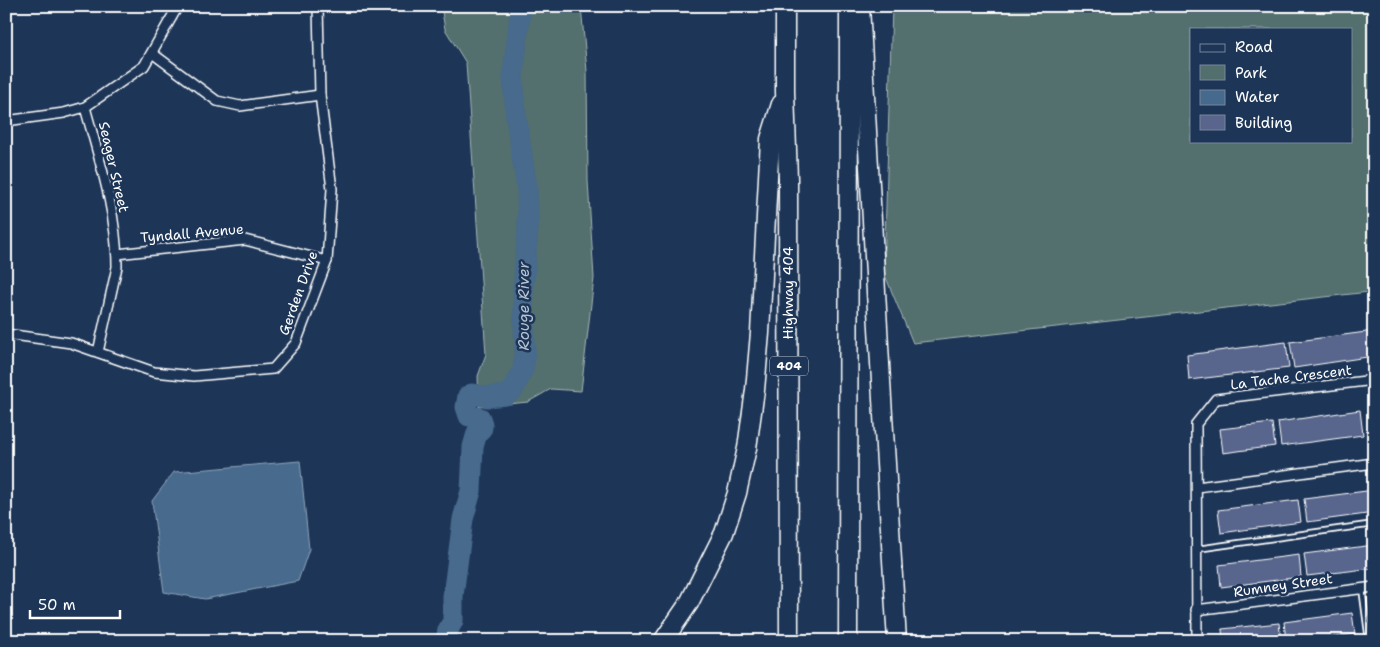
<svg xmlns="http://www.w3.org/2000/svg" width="1380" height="647" viewBox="0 0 1380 647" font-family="'Shantell Sans',sans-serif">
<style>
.green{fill:#526f6e;stroke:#a8b7b6;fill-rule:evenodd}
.water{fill:#466a8d;stroke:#90a6bb}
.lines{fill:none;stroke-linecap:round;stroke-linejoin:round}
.river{stroke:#466a8d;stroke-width:21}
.building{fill:#59658d;stroke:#fff}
.lane-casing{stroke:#fff;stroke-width:8}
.street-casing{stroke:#fff;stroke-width:12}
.highway-casing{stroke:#fff;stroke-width:21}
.lane{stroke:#1d3557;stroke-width:4.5}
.street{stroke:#1d3557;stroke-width:9}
.highway{stroke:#1d3557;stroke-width:18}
.labels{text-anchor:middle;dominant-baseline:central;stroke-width:5;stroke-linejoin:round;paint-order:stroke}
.shield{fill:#1d3557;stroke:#bbc2cd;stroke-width:1}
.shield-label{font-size:12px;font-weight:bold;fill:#fff}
.street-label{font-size:14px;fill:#fff;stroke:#1d3557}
.water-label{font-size:15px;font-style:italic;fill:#b5c3d1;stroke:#1d3557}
</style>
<rect width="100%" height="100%" fill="#1d3557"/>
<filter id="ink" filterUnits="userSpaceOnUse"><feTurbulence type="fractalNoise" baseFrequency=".02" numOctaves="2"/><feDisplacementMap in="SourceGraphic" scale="10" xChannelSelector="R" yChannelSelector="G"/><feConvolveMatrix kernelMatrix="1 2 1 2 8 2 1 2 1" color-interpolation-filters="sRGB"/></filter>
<g filter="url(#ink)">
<g class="green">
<path d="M 441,6 L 581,6 L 587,71 L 588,181 L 594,278 L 581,391 L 551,389 L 528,402 L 479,407 L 478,376 L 486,354 L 466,63 L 445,29 Z"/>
<path d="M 892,6 L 1374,6 L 1374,289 L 1369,292 L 913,343 L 884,273 ZM 1191,29 L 1351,29 L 1351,141 L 1191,141 Z"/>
</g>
<path class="water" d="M 300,461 L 309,549 L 298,581 L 205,599 L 164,592 L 152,501 L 174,472 Z"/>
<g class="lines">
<path class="river" d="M 446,641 L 448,630 L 453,621 L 453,596 L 463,519 L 471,491 L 473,447 L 477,433 L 482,428 L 482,424 L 480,418 L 469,416 L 466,407 L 468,396 L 472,394 L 487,397 L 506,395 L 513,390 L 518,380 L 523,369 L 525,355 L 523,290 L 528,228 L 527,189 L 516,117 L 513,76 L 521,6"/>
</g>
<g class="building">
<path d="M 1374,331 L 1374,356 L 1294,368 L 1290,342 Z"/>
<path d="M 1286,342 L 1289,368 L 1189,380 L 1187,355 Z"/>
<path d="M 1360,410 L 1363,435 L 1281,446 L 1278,422 Z"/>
<path d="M 1374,410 L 1374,435 L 1373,435 L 1368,412 Z"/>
<path d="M 1272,423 L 1275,446 L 1223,453 L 1220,429 Z"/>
<path d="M 1374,490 L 1374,513 L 1307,522 L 1304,499 Z"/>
<path d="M 1298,500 L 1301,522 L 1221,533 L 1218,510 Z"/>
<path d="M 1374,545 L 1374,568 L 1307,576 L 1304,554 Z"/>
<path d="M 1299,555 L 1301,577 L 1221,587 L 1219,565 Z"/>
<path d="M 1352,613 L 1355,634 L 1307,641 L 1286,641 L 1284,622 Z"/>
<path d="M 1279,623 L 1281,641 L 1223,641 L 1222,629 Z"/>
</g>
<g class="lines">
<g class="lane-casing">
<g id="lane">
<path d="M 1197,549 L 1374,524"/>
<path d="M 1362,588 L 1369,641"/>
</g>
</g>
<g class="street-casing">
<g id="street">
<path d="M 152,53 L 217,101 L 240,106 L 320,95"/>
<path d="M 85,107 C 99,159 117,212 117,267 L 98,352"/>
<path d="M 6,121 L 64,113 L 85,107 L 144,66 L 178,6"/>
<path d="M 117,254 L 245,240 L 327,261"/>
<path d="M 6,334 L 71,343 L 154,372 L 194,376 L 273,369 L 296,343 L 327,261 L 332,189 L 320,95 L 318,6"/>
<path d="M 1197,487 L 1374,463"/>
<path d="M 1196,610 L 1374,587"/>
<path d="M 1197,641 L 1196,424 L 1216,399 L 1374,380"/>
</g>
</g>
<g class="highway-casing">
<g id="highway">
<path d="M 785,6 L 785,91 L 788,179 L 789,641"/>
<path d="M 860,6 L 882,399 L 897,641"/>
<path d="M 663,641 L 689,603 L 724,533 L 737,493 L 747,448 L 755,390 L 760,333 L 770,139 L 781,104"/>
<path d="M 848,641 L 849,6"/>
</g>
</g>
<use href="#lane" class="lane"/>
<use href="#street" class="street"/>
<use href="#highway" class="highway"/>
</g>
</g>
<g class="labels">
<rect class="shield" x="770" y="356.5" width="38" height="19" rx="4"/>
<g class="shield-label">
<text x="789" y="366">404</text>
</g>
<g class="street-label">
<text transform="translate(114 167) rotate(77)">Seager Street</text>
<text transform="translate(192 233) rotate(-5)">Tyndall Avenue</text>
<text transform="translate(298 293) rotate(-70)">Gerden Drive</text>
<text transform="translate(788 293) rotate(-90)">Highway 404</text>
<text transform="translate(1291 377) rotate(-7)">La Tache Crescent</text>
<text transform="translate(1283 585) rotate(-8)">Rumney Street</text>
</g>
<g class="water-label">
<text transform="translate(524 306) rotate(-90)">Rouge River</text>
</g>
</g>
<rect width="1380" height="647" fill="none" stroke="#1d3557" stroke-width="25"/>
<rect x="12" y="12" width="1355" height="622" fill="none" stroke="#fff" stroke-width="2" filter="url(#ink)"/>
<rect x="1190" y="28" width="162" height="115" fill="#1d3557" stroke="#77869a"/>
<rect x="1200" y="44" width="25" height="8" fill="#1d3557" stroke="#77869a"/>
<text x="1235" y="52" font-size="15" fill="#ffffff">Road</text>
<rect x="1200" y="65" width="25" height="15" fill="#526f6e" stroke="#77869a"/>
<text x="1235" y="78" font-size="15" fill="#ffffff">Park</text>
<rect x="1200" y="90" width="25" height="15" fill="#466a8d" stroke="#77869a"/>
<text x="1235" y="102" font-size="15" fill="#ffffff">Water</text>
<rect x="1200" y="115" width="25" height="15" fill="#59658d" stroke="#77869a"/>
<text x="1235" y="128" font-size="15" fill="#ffffff">Building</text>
<path d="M30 610v8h90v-8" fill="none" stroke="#ffffff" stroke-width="2.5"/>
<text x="38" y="610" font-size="15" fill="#ffffff" stroke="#1d3557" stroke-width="4" paint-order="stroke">50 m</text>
</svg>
